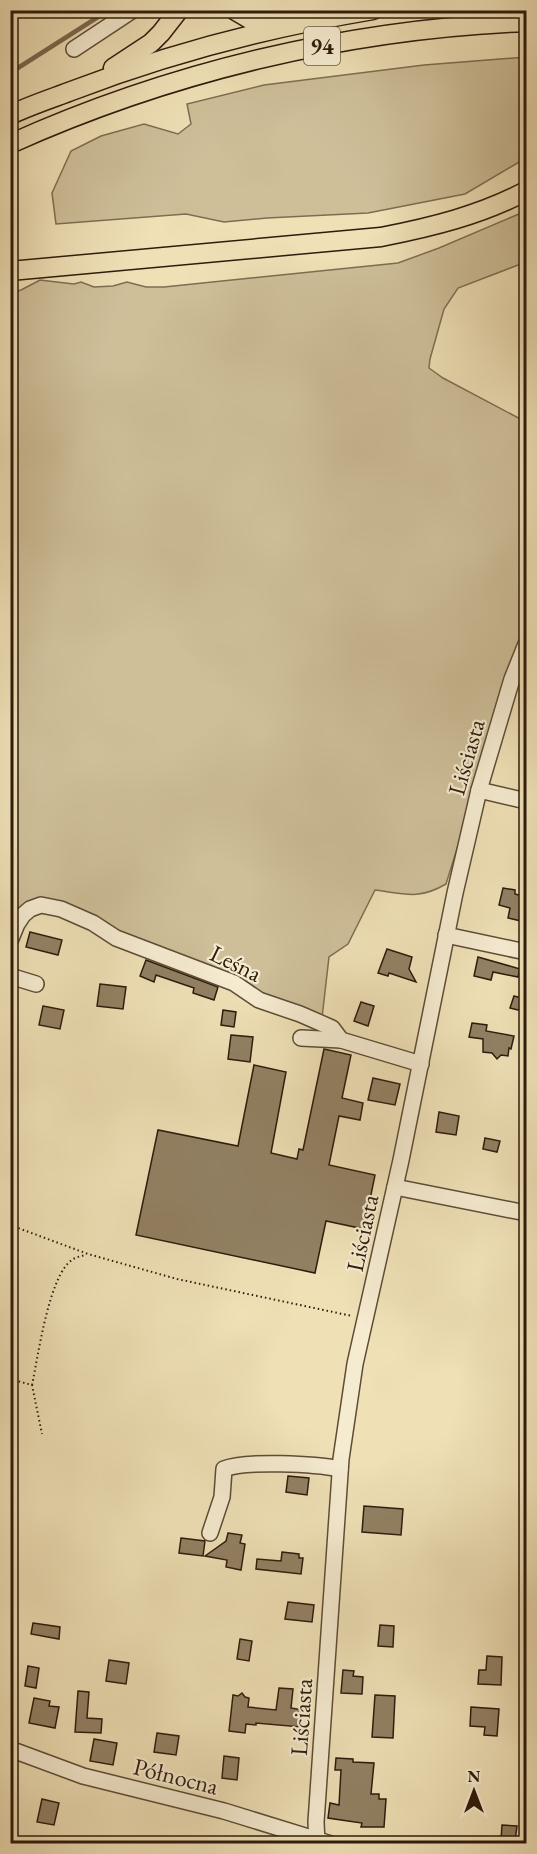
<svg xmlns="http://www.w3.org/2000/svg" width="537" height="1854" viewBox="0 0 537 1854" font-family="'EB Garamond',serif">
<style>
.green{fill:#cebf99;stroke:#7e6d52;stroke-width:1.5}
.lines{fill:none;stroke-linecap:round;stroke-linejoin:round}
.stream{stroke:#7a694f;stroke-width:4.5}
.building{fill:#928164;stroke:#2e1b0c;stroke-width:1.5}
.minor-casing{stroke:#5e4c36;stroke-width:18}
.major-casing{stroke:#2e1b0c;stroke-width:21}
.path{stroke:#2e1b0c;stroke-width:2;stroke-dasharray:1.5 3;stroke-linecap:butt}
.minor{stroke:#f5ebd0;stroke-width:15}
.major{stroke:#efe0b6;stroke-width:18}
.labels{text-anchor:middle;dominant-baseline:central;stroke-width:4.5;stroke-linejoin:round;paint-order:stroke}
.shield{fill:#f5ebd0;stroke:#6a5947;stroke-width:1.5}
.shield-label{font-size:22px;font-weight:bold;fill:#2e1b0c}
.street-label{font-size:24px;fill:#2e1b0c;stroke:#f5ebd0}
</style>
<rect width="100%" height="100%" fill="#efe0b6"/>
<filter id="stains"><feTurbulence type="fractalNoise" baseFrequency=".00333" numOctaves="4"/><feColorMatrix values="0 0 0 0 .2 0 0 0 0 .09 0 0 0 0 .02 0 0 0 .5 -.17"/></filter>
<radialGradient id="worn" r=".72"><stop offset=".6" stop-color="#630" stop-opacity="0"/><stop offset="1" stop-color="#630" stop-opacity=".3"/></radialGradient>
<g class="green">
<path d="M 526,57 L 526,158 L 465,194 L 368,213 L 267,218 L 224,222 L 186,214 L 56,224 L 52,193 L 71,151 L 101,136 L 144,124 L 178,134 L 191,124 L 187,104 L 264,85 L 424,65 Z"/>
<path d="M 526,211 L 526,262 L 458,288 L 444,309 L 430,359 L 429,368 L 443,378 L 526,422 L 526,682 L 509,683 L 446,884 C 419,900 405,894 375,890 L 348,944 L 329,957 L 322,1018 L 279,1004 L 229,976 L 170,951 L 117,933 L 81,909 L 62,904 L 52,904 L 11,926 L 11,293 L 21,290 L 40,280 L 74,284 L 81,282 L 94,287 L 113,286 L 127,282 L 146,287 L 164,287 L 398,263 L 439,248 Z"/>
</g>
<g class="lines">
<path class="stream" d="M 10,73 L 109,10"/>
</g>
<g class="building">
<path d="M 503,888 L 515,890 L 515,894 L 526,897 L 521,921 L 508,918 L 510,908 L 499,905 Z"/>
<path d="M 30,932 L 62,940 L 58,955 L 26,947 Z"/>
<path d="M 387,949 L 412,957 L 409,969 L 416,982 L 389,973 L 388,976 L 378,973 Z"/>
<path d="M 478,957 L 520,969 L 518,977 L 493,972 L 491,980 L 474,976 Z"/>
<path d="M 146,960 L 218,987 L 214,1000 L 193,993 L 194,988 L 156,975 L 154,982 L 140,976 Z"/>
<path d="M 100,984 L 126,987 L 123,1009 L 97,1006 Z"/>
<path d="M 514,996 L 526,999 L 526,1012 L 510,1008 Z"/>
<path d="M 361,1002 L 374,1006 L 368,1026 L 354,1021 Z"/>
<path d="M 43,1006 L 64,1010 L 60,1029 L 39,1025 Z"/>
<path d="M 223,1010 L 236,1012 L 234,1027 L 221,1025 Z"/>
<path d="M 472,1023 L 487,1025 L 486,1031 L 514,1036 L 511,1049 L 509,1048 L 508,1056 L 501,1055 L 497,1059 L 492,1053 L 483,1052 L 483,1039 L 469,1037 Z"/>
<path d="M 231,1035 L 253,1037 L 250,1062 L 228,1059 Z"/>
<path d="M 324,1049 L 351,1055 L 342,1098 L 363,1103 L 360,1120 L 339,1116 L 329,1165 L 375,1175 L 364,1229 L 326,1221 L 315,1273 L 136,1235 L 158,1130 L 238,1146 L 254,1065 L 286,1072 L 271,1153 L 297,1159 L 299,1149 L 303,1150 Z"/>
<path d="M 373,1078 L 400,1084 L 395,1105 L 368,1100 Z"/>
<path d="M 439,1112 L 459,1116 L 456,1135 L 436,1132 Z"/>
<path d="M 485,1138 L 500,1141 L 497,1152 L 483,1149 Z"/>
<path d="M 288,1476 L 309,1478 L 307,1495 L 286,1492 Z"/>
<path d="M 364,1506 L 403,1509 L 401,1535 L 362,1532 Z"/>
<path d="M 228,1533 L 242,1535 L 240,1543 L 245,1544 L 241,1570 L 226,1567 L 227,1560 L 205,1556 L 226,1541 Z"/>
<path d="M 181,1538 L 205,1541 L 203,1556 L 179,1553 Z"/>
<path d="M 282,1552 L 299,1554 L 299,1558 L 303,1558 L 301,1574 L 256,1569 L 257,1559 L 281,1561 Z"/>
<path d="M 288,1602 L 314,1605 L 312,1622 L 285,1619 Z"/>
<path d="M 33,1623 L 60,1627 L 59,1639 L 31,1634 Z"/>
<path d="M 380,1625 L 394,1626 L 393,1647 L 378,1646 Z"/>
<path d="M 240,1639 L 252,1641 L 249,1661 L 237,1659 Z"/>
<path d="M 487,1656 L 502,1657 L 501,1685 L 478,1684 L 479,1670 L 486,1670 Z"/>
<path d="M 109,1660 L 129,1663 L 126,1684 L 106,1681 Z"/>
<path d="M 28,1666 L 39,1668 L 36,1688 L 25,1686 Z"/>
<path d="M 343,1670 L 354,1671 L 353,1676 L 363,1677 L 362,1694 L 341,1693 Z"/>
<path d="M 279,1688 L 293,1689 L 291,1708 L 303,1710 L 301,1727 L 256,1723 L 256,1725 L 246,1724 L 245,1733 L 229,1731 L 233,1695 L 238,1696 L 242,1693 L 245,1697 L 249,1698 L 248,1707 L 276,1710 Z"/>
<path d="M 78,1691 L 89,1692 L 87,1718 L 102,1719 L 101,1733 L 75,1732 Z"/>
<path d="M 375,1695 L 395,1696 L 393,1738 L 372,1737 Z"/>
<path d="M 34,1698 L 50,1701 L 49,1706 L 59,1707 L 55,1728 L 29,1723 Z"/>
<path d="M 471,1707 L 499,1709 L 497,1736 L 484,1735 L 485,1727 L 470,1726 Z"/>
<path d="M 157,1733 L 179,1736 L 176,1755 L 154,1752 Z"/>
<path d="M 94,1739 L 117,1743 L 113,1765 L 90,1761 Z"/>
<path d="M 224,1756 L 239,1758 L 237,1780 L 222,1778 Z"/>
<path d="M 336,1758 L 353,1759 L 353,1762 L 374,1763 L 371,1794 L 379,1794 L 379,1799 L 386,1799 L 384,1827 L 361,1827 L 362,1823 L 328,1818 L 330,1803 L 339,1805 L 341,1770 L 335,1770 Z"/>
<path d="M 42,1799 L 59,1803 L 54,1825 L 37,1822 Z"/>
<path d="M 502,1825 L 517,1826 L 515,1841 L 501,1840 Z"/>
</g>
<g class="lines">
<g class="minor-casing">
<g id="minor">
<path d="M 74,49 L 133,10"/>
<path d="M 479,790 L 526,801"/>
<path d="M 446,935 L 526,952"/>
<path d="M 10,941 L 17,924 L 23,915 L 30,909 L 41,905 L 61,909 L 93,923 L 116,938 L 234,983 L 259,1000 L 300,1014 L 332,1028 L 341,1040 L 421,1064"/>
<path d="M 10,976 L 36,984"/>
<path d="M 301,1038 L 341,1040"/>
<path d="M 395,1187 L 526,1213"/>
<path d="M 210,1533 L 222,1497 L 224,1469 C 245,1460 316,1464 340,1469"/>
<path d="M 10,1749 L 83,1776 L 224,1811 L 331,1844"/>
<path d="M 317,1844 L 316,1822 L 341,1459 L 355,1364 L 401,1160 L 455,893 L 479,790 L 512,679 L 526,644"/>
</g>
</g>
<g class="major-casing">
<g id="major">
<path d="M 234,10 L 251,20 L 280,23"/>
<path d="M 113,68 L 151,43 L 161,33 L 179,10"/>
<path d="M 10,115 C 31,105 53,98 74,90 C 171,53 271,27 373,10"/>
<path d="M 10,144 C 172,71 350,29 526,22"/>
<path d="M 10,271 L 381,237 C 432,227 481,215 526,191"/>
</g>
</g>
<g class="path">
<path d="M 10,1225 L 88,1254 L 177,1279 L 352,1316"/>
<path d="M 10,1379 L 32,1385 L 42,1434"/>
<path d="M 32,1385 C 38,1357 49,1275 72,1260 C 76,1257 81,1256 86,1255"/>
</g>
<use href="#minor" class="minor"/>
<use href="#major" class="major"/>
</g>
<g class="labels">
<rect class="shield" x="304" y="27" width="36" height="38" rx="4.5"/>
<g class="shield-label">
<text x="322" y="46">94</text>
</g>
<g class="street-label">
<text transform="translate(466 757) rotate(-74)">Liściasta</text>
<text transform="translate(236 963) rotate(26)">Leśna</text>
<text transform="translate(362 1233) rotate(-78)">Liściasta</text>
<text transform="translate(301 1717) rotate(-86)">Liściasta</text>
<text transform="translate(176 1776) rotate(14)">Północna</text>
</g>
</g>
<rect width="537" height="1854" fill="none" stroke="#efe0b6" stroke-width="36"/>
<rect x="12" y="12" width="513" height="1830" fill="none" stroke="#2e1b0c" stroke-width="3"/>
<rect x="18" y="18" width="501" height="1818" fill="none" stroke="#2e1b0c" stroke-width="1.5"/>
<g transform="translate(474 1791)" stroke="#f5ebd0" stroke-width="4.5" paint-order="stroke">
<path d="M0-4.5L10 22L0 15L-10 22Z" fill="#2e1b0c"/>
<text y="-9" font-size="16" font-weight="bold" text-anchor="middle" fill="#2e1b0c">N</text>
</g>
<rect width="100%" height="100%" filter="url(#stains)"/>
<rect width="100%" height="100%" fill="url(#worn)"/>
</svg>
